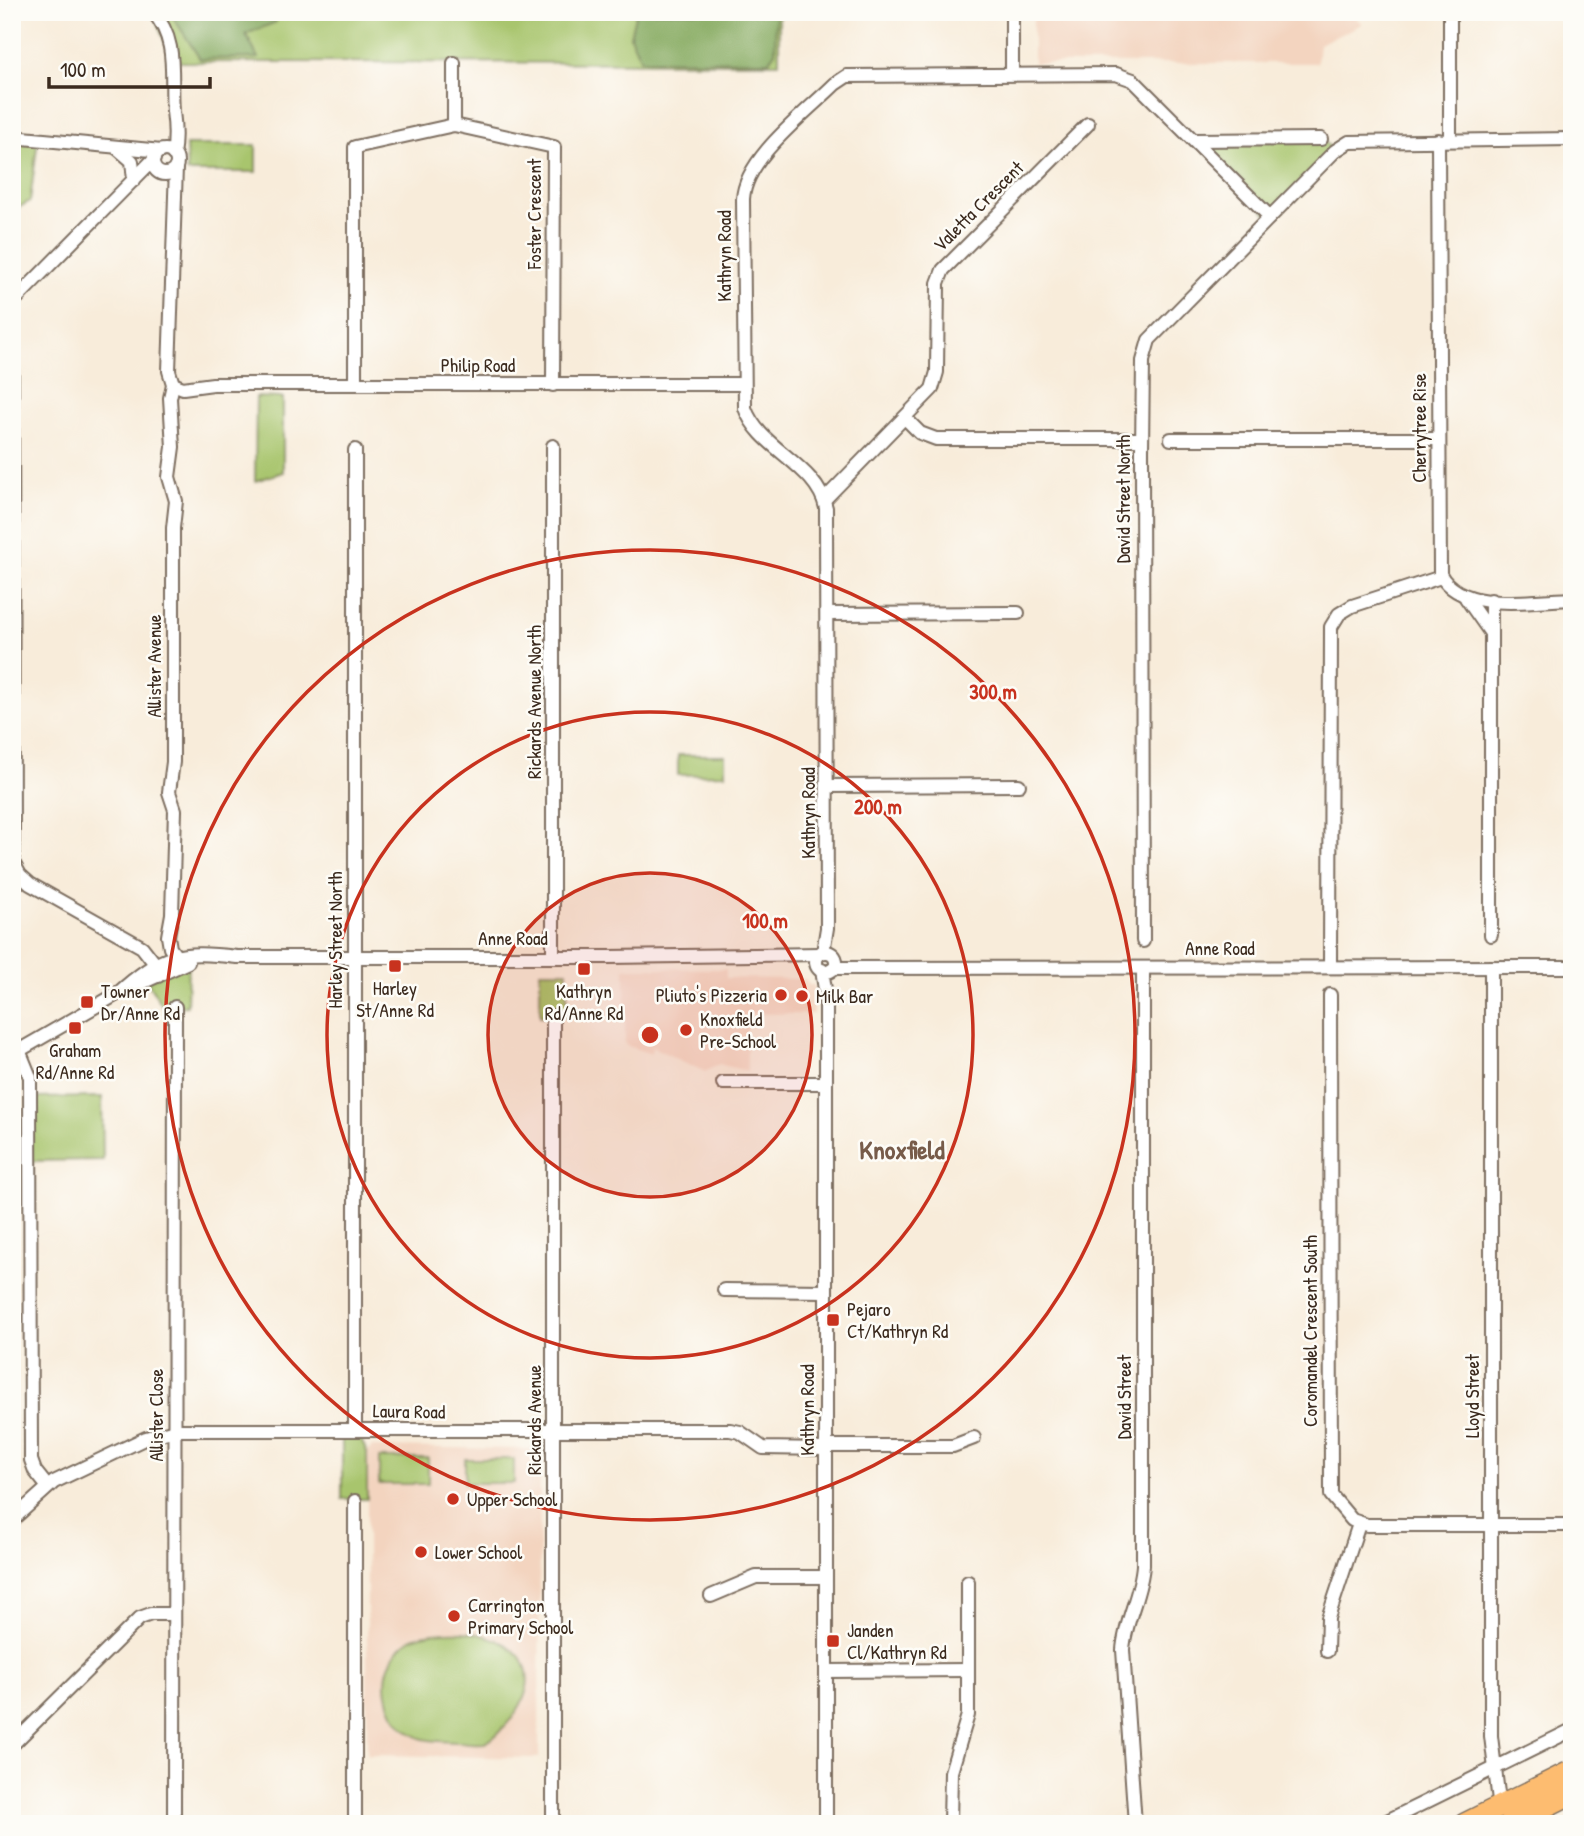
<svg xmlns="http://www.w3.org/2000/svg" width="1584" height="1836" viewBox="0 0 1584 1836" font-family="'Patrick Hand',sans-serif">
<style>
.built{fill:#f3d4bf}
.green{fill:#a8c56d;stroke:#727846;stroke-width:2}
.forest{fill:#86aa60;stroke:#606a3f;stroke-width:2}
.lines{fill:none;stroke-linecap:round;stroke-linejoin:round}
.minor-casing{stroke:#7d6e60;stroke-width:16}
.primary-casing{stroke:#7d6e60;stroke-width:24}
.minor{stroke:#fff;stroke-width:12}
.primary{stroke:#fdbc70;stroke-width:21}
.ring{fill:none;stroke:#c8321e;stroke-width:3.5}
.poi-dot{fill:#c8321e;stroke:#fdfcf7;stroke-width:2.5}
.labels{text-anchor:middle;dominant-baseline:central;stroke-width:5;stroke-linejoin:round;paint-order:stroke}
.street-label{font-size:19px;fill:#3b2a1e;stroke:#fdfcf7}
.poi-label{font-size:19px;fill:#3b2a1e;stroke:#fdfcf7;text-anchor:start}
.district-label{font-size:26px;font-weight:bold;fill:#775c4a;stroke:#fdfcf7}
.centre{fill:#c8321e;stroke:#fdfcf7;stroke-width:3.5}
.ring-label{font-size:21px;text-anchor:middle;font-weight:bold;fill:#c8321e;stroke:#fdfcf7;stroke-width:5;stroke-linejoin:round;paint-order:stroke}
</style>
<rect width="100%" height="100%" fill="#fdfcf7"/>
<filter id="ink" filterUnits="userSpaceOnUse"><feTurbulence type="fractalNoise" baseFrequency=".0143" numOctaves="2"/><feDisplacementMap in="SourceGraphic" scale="14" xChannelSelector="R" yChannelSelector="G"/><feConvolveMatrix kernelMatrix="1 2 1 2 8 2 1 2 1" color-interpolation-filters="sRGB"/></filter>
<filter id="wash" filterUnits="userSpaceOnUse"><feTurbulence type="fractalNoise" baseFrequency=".00686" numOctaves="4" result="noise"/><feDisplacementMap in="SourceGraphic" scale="28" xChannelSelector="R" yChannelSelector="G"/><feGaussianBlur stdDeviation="1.57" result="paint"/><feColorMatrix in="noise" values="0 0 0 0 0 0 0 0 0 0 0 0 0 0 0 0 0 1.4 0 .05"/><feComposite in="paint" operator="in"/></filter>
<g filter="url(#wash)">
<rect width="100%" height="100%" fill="#f8ecda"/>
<g class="built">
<path d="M 1033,12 L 1351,12 L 1362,24 L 1319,44 L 1317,63 L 1033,63 Z"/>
<path d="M 625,968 L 726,969 L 726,978 L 806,979 L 809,985 L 814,985 L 814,1014 L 747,1014 L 747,1071 L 719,1064 L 705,1072 L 652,1047 L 651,1054 L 625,1045 Z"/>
<path d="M 372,1447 L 531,1449 L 540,1458 L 539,1758 L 367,1755 L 367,1452 Z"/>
</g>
<g class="green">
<path d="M 153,12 L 779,12 L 779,63 L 173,62 Z"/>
<path d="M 12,137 L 38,139 L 30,201 L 12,211 Z"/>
<path d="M 1321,139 L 1335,151 L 1270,217 L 1194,140 Z"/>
<path d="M 186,145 L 256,145 L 256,172 L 187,172 Z"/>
<path d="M 256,397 L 283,398 L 283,472 L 255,481 Z"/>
<path d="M 678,755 L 725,755 L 725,774 L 678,775 Z"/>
<path d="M 188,962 L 187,1006 L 163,1007 L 147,981 Z"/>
<rect x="540" y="971" width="27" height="45"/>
<path d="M 102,1097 L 103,1160 L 30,1161 L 30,1098 Z"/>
<path d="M 342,1429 L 362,1429 L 362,1442 L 367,1452 L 367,1499 L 342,1499 Z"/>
<rect x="379" y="1458" width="49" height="26"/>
<rect x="465" y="1459" width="49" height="24"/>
<path d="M 444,1632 C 508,1628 559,1667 505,1726 C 499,1732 492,1741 484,1743 C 476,1744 466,1742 457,1742 C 446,1741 431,1742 420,1738 C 382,1722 373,1665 408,1641 C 417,1634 433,1633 444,1632 Z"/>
</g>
<g class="forest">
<path d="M 170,12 L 276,12 L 276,22 L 246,34 L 258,58 L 200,59 Z"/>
<path d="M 636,12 L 776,12 L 775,52 L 769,61 L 641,60 L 630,36 Z"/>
</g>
</g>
<g filter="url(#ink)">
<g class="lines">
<g class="minor-casing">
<g id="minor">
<path d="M 153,12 C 179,41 170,76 173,111 C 175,126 176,139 173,154"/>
<path d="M 1012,12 L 1012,74"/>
<path d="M 1450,12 L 1450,139"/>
<path d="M 454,125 L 454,63"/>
<path d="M 12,137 L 162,151"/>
<path d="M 1194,140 L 1321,139"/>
<path d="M 1438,140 L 1440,574 C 1461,614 1533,600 1572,599"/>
<path d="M 117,148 L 132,161 L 134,180"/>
<circle cx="165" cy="162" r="12"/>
<path d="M 176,167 L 169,371 L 173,384 L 170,398 L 173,447 L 169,477 L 176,501 L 173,528 L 173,762 L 169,792 L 175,810 L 172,914 L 168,936 L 170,948 L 181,963"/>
<path d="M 12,303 L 154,159"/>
<path d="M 12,347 L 13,862 L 20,875 L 30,884 L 142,947 L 156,965 L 158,976"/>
<path d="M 173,384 L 183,388 L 213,384 L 744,384"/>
<path d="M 355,384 L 355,147 L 454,125 L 554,147 L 553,385"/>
<path d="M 906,419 L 920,433 L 936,439 L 1142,439"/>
<path d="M 1171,439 L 1438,439"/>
<path d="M 824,500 L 932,389 L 937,372 L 938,283 L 943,270 L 1088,124"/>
<path d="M 1466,598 L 1490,632"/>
<path d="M 1491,600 L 1491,935"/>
<path d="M 827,614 L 1018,613"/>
<path d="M 827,786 L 1019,785"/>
<path d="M 1143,941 L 1142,450 L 1143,361 L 1149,340 L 1335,151 L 1349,142 L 1572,139"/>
<path d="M 823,952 L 827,928 L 826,508 C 817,465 759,449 745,408 L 743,199 C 745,158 806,113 835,84 L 847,76 L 1116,74 L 1133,80 L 1270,217"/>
<circle cx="826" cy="962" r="10"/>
<path d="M 553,957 L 553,446"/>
<path d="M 1330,967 L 1331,627 L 1339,614 L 1352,606 L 1441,577"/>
<path d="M 1491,967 L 1491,1736 L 1500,1810"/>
<path d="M 833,968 L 1572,967"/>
<path d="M 822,970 L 826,996 L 826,1824"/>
<path d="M 117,994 C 161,954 179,950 237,957 L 609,957 L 820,954"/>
<path d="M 1330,995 L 1331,1495 L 1352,1520 L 1367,1525 L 1572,1525"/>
<path d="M 19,1050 L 30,1077 L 31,1460 L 35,1471 L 47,1486"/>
<path d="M 13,1054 L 117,994 L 188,962"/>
<path d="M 723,1083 L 826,1083"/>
<path d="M 724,1290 L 826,1291"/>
<path d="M 355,1429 L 355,450"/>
<path d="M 826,1446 L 953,1446 L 974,1438"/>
<path d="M 355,1501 L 355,1824"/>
<path d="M 12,1520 L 54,1482 L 146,1438 L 175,1430 L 730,1430 L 740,1432 L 763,1448 L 826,1449"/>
<path d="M 711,1596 L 756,1577 L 826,1577"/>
<path d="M 1327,1651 L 1328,1618 L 1359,1524"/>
<path d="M 826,1671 L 968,1670"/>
<path d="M 12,1745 L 140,1618 L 151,1614 L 174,1614"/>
<path d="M 174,1824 L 175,1007"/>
<path d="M 553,1824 L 553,1016"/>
<path d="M 950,1824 L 951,1772 L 968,1715 L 968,1582"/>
<path d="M 1135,1824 L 1123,1650 C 1125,1620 1141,1595 1143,1565 L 1143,968"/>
<path d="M 1381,1824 L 1572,1730"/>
</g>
</g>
<g class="primary-casing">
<g id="primary">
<path d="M 1465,1824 L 1572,1771"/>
<path d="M 1510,1824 L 1572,1793"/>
</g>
</g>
<use href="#minor" class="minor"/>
<use href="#primary" class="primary"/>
</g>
</g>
<circle cx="650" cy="1035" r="162" fill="#c8321e" fill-opacity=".12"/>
<g class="ring">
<circle cx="650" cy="1035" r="162"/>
<circle cx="650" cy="1035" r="323"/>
<circle cx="650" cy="1035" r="485"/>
</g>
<g class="poi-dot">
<rect x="388" y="959" width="14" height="14" rx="3.5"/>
<rect x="577" y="962" width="14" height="14" rx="3.5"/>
<circle cx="781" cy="995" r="7"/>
<circle cx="802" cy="996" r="7"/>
<rect x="80" y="995" width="14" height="14" rx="3.5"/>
<rect x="68" y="1021" width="14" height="14" rx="3.5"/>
<circle cx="686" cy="1030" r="7"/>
<rect x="826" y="1313" width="14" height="14" rx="3.5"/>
<circle cx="453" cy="1499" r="7"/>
<circle cx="421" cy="1552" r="7"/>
<circle cx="454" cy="1616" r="7"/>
<rect x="826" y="1634" width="14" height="14" rx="3.5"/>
</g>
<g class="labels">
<g class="street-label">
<text transform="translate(978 206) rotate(-45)">Valetta Crescent</text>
<text transform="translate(534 214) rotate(-90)">Foster Crescent</text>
<text transform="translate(724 256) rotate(-90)">Kathryn Road</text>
<text x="478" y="365">Philip Road</text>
<text transform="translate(1419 428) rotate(-90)">Cherrytree Rise</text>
<text transform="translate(1123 499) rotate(-90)">David Street North</text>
<text transform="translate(154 666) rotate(-90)">Allister Avenue</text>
<text transform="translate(534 702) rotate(-90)">Rickards Avenue North</text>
<text transform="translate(808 813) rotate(-90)">Kathryn Road</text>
<text x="513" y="938">Anne Road</text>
<text transform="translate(335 940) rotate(-90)">Harley Street North</text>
<text x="1220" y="948">Anne Road</text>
<text transform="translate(1310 1331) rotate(-90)">Coromandel Crescent South</text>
<text transform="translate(1472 1396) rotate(-90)">Lloyd Street</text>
<text transform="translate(1124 1397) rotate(-90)">David Street</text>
<text transform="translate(807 1410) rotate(-90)">Kathryn Road</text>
<text transform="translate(409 1411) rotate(1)">Laura Road</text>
<text transform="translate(156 1415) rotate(-90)">Allister Close</text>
<text transform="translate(534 1420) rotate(-90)">Rickards Avenue</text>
</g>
<g class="poi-label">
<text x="395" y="988" text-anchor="middle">Harley<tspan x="395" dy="22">St/Anne Rd</tspan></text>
<text x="101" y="991">Towner<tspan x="101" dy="22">Dr/Anne Rd</tspan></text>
<text x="584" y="991" text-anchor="middle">Kathryn<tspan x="584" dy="22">Rd/Anne Rd</tspan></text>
<text x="767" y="995" text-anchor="end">Pliuto's Pizzeria</text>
<text x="816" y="996">Milk Bar</text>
<text x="700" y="1019">Knoxfield<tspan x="700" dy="22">Pre-School</tspan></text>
<text x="75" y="1050" text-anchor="middle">Graham<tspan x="75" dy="22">Rd/Anne Rd</tspan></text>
<text x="847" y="1309">Pejaro<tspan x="847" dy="22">Ct/Kathryn Rd</tspan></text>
<text x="467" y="1499">Upper School</text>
<text x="435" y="1552">Lower School</text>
<text x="468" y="1605">Carrington<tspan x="468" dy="22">Primary School</tspan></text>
<text x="847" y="1630">Janden<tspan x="847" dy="22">Cl/Kathryn Rd</tspan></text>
</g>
<g class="district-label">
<text x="902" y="1149">Knoxfield</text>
</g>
</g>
<circle cx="650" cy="1035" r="10" class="centre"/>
<g class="ring-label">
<text x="993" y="699">300 m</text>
<text x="878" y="814">200 m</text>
<text x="765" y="928">100 m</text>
</g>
<rect width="1584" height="1836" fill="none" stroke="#fdfcf7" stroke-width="42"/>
<path d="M49 77v10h161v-10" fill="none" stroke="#3b2a1e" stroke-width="3.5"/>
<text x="60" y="77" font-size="21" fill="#3b2a1e" stroke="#fdfcf7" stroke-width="5" paint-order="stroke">100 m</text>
</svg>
